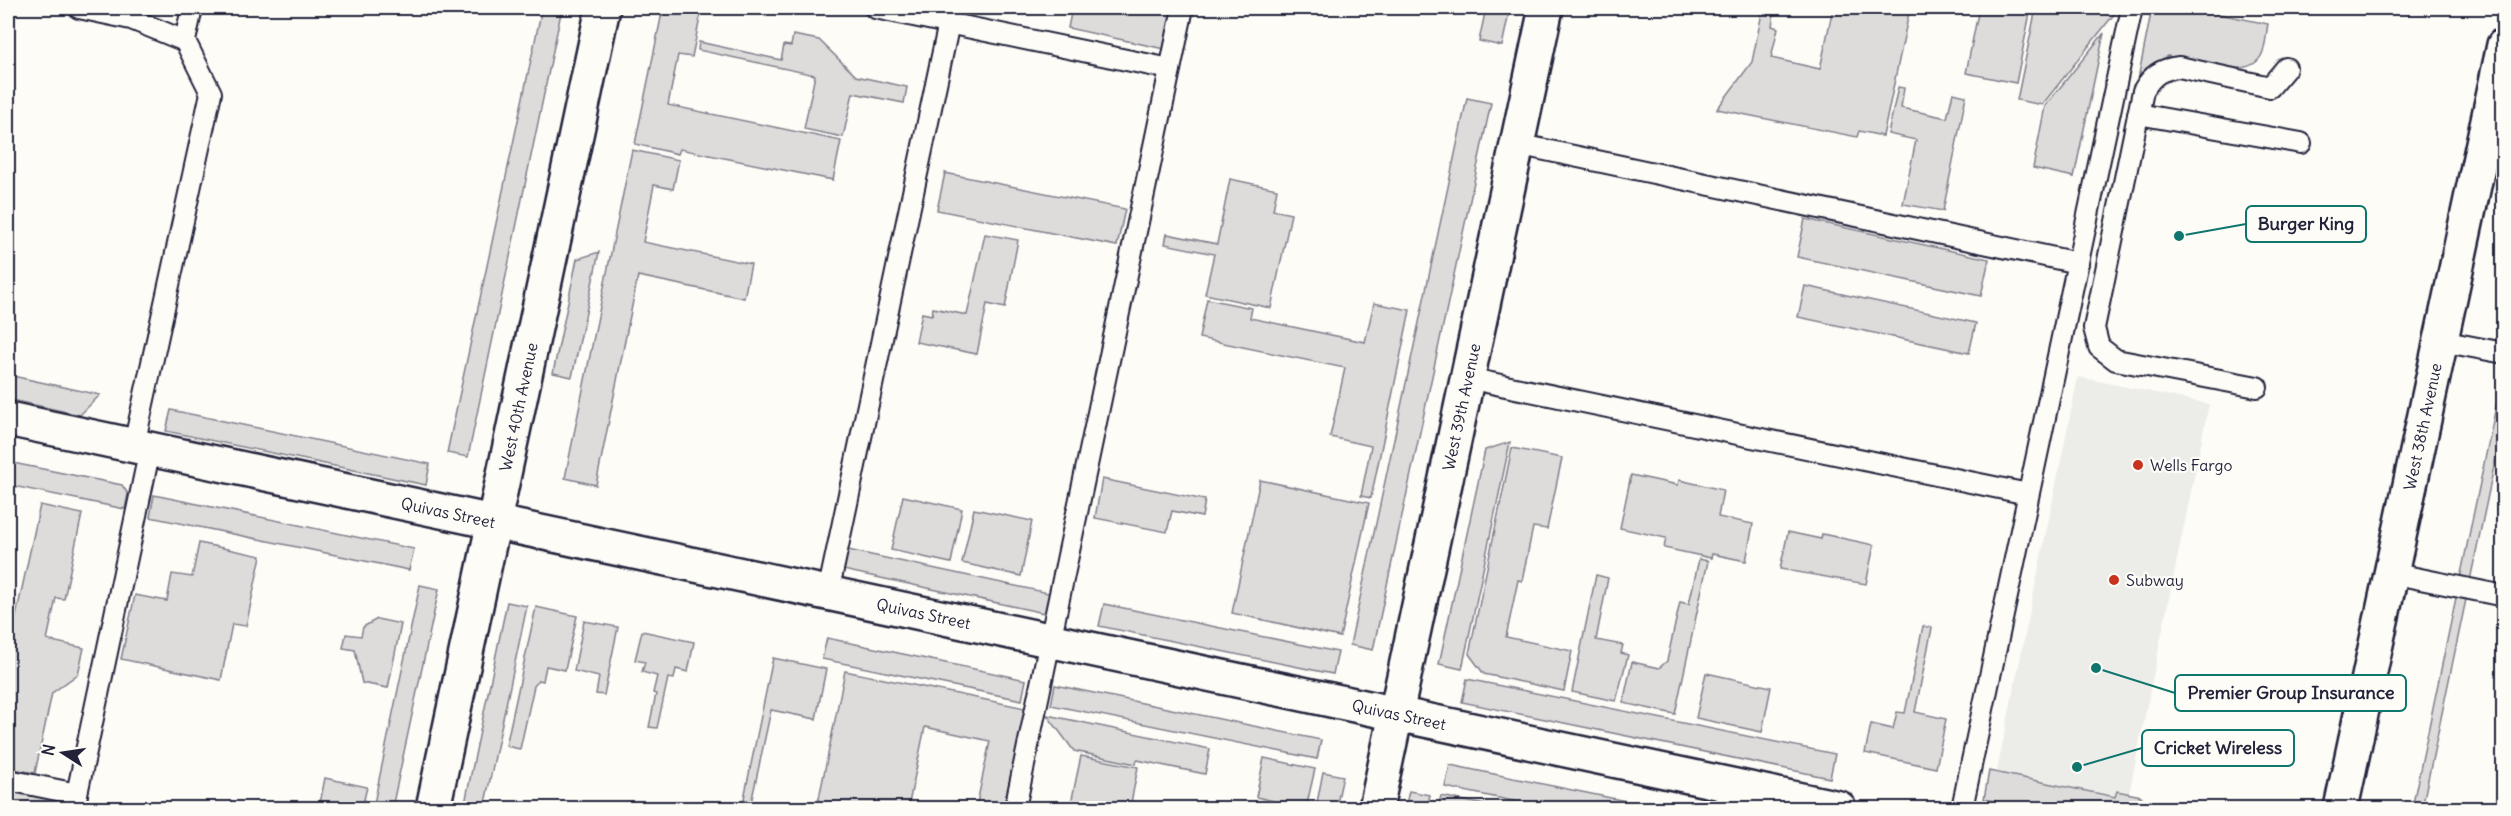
<svg xmlns="http://www.w3.org/2000/svg" width="2511" height="816" viewBox="0 0 2511 816" font-family="Delius,sans-serif">
<style>
.built{fill:#ecece9}
.green{fill:#dddcdb;stroke:#807f8b;stroke-width:1.5}
.lines{fill:none;stroke-linecap:round;stroke-linejoin:round}
.service-casing{stroke:#22223b;stroke-width:24}
.minor-casing{stroke:#22223b;stroke-width:38}
.secondary-casing{stroke:#22223b;stroke-width:38}
.service{stroke:#fdfcf7;stroke-width:20}
.minor{stroke:#fdfcf7;stroke-width:33}
.secondary{stroke:#fdfcf7;stroke-width:33}
.poi-dot{fill:#c8321e;stroke:#fdfcf7;stroke-width:2}
.labels{text-anchor:middle;dominant-baseline:central;stroke-width:4.5;stroke-linejoin:round;paint-order:stroke}
.street-label{font-size:16px;fill:#22223b;stroke:#fdfcf7}
.poi-label{font-size:16px;fill:#22223b;stroke:#fdfcf7;text-anchor:start}
.leader{fill:none;stroke:#0f766e;stroke-width:2}
.callout-dot{fill:#0f766e;stroke:#fdfcf7;stroke-width:2}
.callout{fill:#fdfcf7;stroke:#0f766e;stroke-width:2}
.callout-label{font-size:18px;text-anchor:middle;font-weight:bold;fill:#22223b}
</style>
<rect width="100%" height="100%" fill="#fdfcf7"/>
<filter id="ink" filterUnits="userSpaceOnUse"><feTurbulence type="fractalNoise" baseFrequency=".0167" numOctaves="2"/><feDisplacementMap in="SourceGraphic" scale="12" xChannelSelector="R" yChannelSelector="G"/><feConvolveMatrix kernelMatrix="1 2 1 2 8 2 1 2 1" color-interpolation-filters="sRGB"/></filter>
<g filter="url(#ink)">
<path class="built" d="M 2078,377 L 2209,404 L 2126,808 L 1995,781 Z"/>
<g class="green">
<path d="M 542,8 L 562,8 L 468,457 L 447,453 Z"/>
<path d="M 663,8 L 702,8 L 692,57 L 678,55 L 668,105 L 841,141 L 833,180 L 680,149 L 678,154 L 635,144 Z"/>
<path d="M 1072,8 L 1178,8 L 1169,50 L 1068,28 Z"/>
<path d="M 1486,8 L 1510,8 L 1502,46 L 1479,41 Z"/>
<path d="M 1763,8 L 1775,8 L 1772,26 L 1778,28 L 1771,58 L 1820,69 L 1833,8 L 1910,8 L 1883,136 L 1859,131 L 1857,137 L 1717,109 L 1752,62 Z"/>
<path d="M 1979,8 L 2031,8 L 2016,83 L 1966,73 Z"/>
<path d="M 2036,8 L 2119,8 L 2042,105 L 2017,100 Z"/>
<path d="M 2152,8 L 2190,8 L 2268,24 C 2266,33 2266,48 2261,56 C 2248,81 2191,61 2168,56 L 2139,74 Z"/>
<path d="M 2104,33 L 2074,177 L 2033,168 L 2045,106 Z"/>
<path d="M 793,35 L 819,40 L 856,76 L 907,87 L 904,103 L 853,93 L 843,137 L 804,129 L 815,75 L 698,50 L 699,42 L 781,60 L 784,45 L 791,46 Z"/>
<path d="M 1898,87 L 1904,88 L 1901,108 L 1947,118 L 1953,93 L 1966,96 L 1943,211 L 1903,204 L 1916,140 L 1888,134 Z"/>
<path d="M 1467,98 L 1491,103 L 1373,650 L 1350,645 Z"/>
<path d="M 632,150 L 679,160 L 673,189 L 654,185 L 643,242 L 751,264 L 744,298 L 638,276 L 596,485 L 565,478 Z"/>
<path d="M 945,173 L 1125,209 L 1117,246 L 937,210 Z"/>
<path d="M 1230,179 L 1277,189 L 1273,210 L 1291,214 L 1271,308 L 1205,294 L 1214,254 L 1165,244 L 1167,234 L 1217,244 Z"/>
<path d="M 1805,219 L 1989,259 L 1981,296 L 1797,257 Z"/>
<path d="M 985,234 L 1018,240 L 1005,308 L 987,304 L 977,354 L 916,342 L 922,313 L 932,315 L 933,308 L 967,315 Z"/>
<path d="M 599,252 L 572,377 L 553,373 L 577,259 Z"/>
<path d="M 1805,286 L 1976,323 L 1969,353 L 1798,317 Z"/>
<path d="M 1207,299 L 1252,308 L 1250,318 L 1365,342 L 1374,303 L 1410,310 L 1371,498 L 1361,496 L 1371,446 L 1330,437 L 1345,368 L 1199,338 Z"/>
<path d="M 2503,373 L 2503,424 L 2422,808 L 2412,808 Z"/>
<path d="M 8,375 L 100,395 L 80,415 L 8,399 Z"/>
<path d="M 171,410 L 430,464 L 426,485 L 166,431 Z"/>
<path d="M 1510,442 L 1462,669 L 1439,664 L 1485,450 Z"/>
<path d="M 1512,448 L 1562,458 L 1547,529 L 1533,527 L 1522,581 L 1518,580 L 1506,637 L 1572,651 L 1564,691 L 1484,674 L 1469,654 Z"/>
<path d="M 8,462 L 122,485 L 128,494 L 125,509 L 8,485 Z"/>
<path d="M 1631,475 L 1678,485 L 1679,480 L 1723,490 L 1718,517 L 1753,524 L 1746,561 L 1712,554 L 1711,558 L 1664,548 L 1666,538 L 1620,528 Z"/>
<path d="M 1102,479 L 1205,500 L 1202,517 L 1172,511 L 1167,532 L 1095,518 Z"/>
<path d="M 1260,480 L 1369,503 L 1340,637 L 1232,613 Z"/>
<path d="M 154,495 L 414,549 L 409,570 L 150,517 Z"/>
<path d="M 903,496 L 962,509 L 951,563 L 891,550 Z"/>
<path d="M 40,505 L 82,514 L 64,599 L 56,598 L 47,640 L 84,648 L 78,674 L 52,693 L 35,773 L 8,768 L 8,653 Z"/>
<path d="M 974,509 L 1032,521 L 1021,576 L 962,563 Z"/>
<path d="M 1788,532 L 1821,539 L 1822,534 L 1874,545 L 1866,584 L 1780,569 Z"/>
<path d="M 199,543 L 261,556 L 246,626 L 232,624 L 221,680 L 121,659 L 135,595 L 167,601 L 172,574 L 192,577 Z"/>
<path d="M 848,550 L 1053,594 L 1049,614 L 843,570 Z"/>
<path d="M 1699,559 L 1708,561 L 1675,714 L 1623,703 L 1632,662 L 1659,668 L 1667,661 L 1680,602 L 1689,604 Z"/>
<path d="M 1596,575 L 1608,578 L 1596,640 L 1623,645 L 1621,653 L 1628,655 L 1616,701 L 1572,692 Z"/>
<path d="M 420,585 L 439,589 L 392,808 L 373,808 Z"/>
<path d="M 507,602 L 527,606 L 484,808 L 464,808 Z"/>
<path d="M 1104,604 L 1338,652 L 1333,674 L 1099,626 Z"/>
<path d="M 536,607 L 577,616 L 565,670 L 546,666 L 543,681 L 539,680 L 534,686 L 520,749 L 506,746 Z"/>
<path d="M 377,619 L 401,624 L 388,688 L 362,683 L 355,650 L 343,648 L 346,634 L 361,636 L 363,627 Z"/>
<path d="M 584,621 L 618,627 L 604,695 L 596,694 L 599,677 L 574,671 Z"/>
<path d="M 1923,626 L 1932,628 L 1915,712 L 1946,719 L 1936,768 L 1865,753 L 1871,724 L 1893,729 L 1897,712 L 1905,713 Z"/>
<path d="M 642,631 L 694,642 L 688,672 L 676,669 L 674,679 L 668,678 L 657,728 L 649,727 L 656,694 L 653,693 L 657,676 L 642,672 L 645,662 L 635,660 Z"/>
<path d="M 827,638 L 1026,680 L 1022,700 L 822,659 Z"/>
<path d="M 773,658 L 826,669 L 816,719 L 771,710 L 750,808 L 742,808 Z"/>
<path d="M 845,671 L 1030,709 L 1009,808 L 976,808 L 990,741 L 925,727 L 908,808 L 817,808 Z"/>
<path d="M 1706,673 L 1771,687 L 1762,732 L 1696,718 Z"/>
<path d="M 1467,679 L 1835,754 L 1830,778 L 1462,702 Z"/>
<path d="M 1055,685 L 1321,740 L 1317,759 L 1051,705 Z"/>
<path d="M 1047,715 L 1210,749 L 1205,774 L 1137,760 L 1136,764 L 1074,751 Z"/>
<path d="M 1081,756 L 1138,767 L 1130,808 L 1070,808 Z"/>
<path d="M 1264,758 L 1315,769 L 1306,808 L 1282,808 L 1283,803 L 1256,797 Z"/>
<path d="M 1450,765 L 1660,808 L 1547,808 L 1445,787 Z"/>
<path d="M 1989,771 L 2115,797 L 2117,791 L 2141,796 L 2146,804 L 2145,808 L 2031,808 L 1984,799 Z"/>
<path d="M 1323,772 L 1343,776 L 1336,808 L 1316,808 Z"/>
<path d="M 325,778 L 367,787 L 362,808 L 319,808 Z"/>
<path d="M 8,790 L 64,802 L 62,808 L 8,808 Z"/>
<path d="M 1409,791 L 1430,795 L 1427,808 L 1405,808 Z"/>
<path d="M 1441,796 L 1500,808 L 1438,808 Z"/>
</g>
<g class="lines">
<g class="service-casing">
<g id="service">
<path d="M 79,8 L 131,19 L 185,41"/>
<path d="M 875,8 L 1170,69"/>
<path d="M 2138,114 L 2301,143"/>
<path d="M 1517,144 L 2078,263"/>
<path d="M 2441,341 L 2504,353"/>
<path d="M 1467,378 L 2028,494"/>
<path d="M 2257,387 L 2116,360 L 2099,347 L 2094,328 L 2143,91 C 2152,75 2161,69 2179,67 L 2270,87 L 2286,68"/>
<path d="M 134,445 L 211,93 L 185,41 L 192,8"/>
<path d="M 2391,573 L 2504,596"/>
<path d="M 828,593 L 949,23"/>
<path d="M 8,780 L 77,794"/>
<path d="M 74,808 L 150,449"/>
<path d="M 1015,808 L 1183,8"/>
<path d="M 1724,808 L 1729,785"/>
<path d="M 1962,808 L 2132,8"/>
</g>
</g>
<g class="minor-casing">
<g id="minor">
<path id="s1" d="M 8,419 L 1839,808"/>
<path id="s2" d="M 433,808 L 603,8"/>
<path id="s3" d="M 1376,808 L 1546,8"/>
</g>
</g>
<g class="secondary-casing">
<g id="secondary">
<path id="s4" d="M 2341,808 L 2504,45"/>
</g>
</g>
<use href="#service" class="service"/>
<use href="#minor" class="minor"/>
<use href="#secondary" class="secondary"/>
</g>
</g>
<g class="poi-dot">
<circle cx="2138" cy="465" r="6"/>
<circle cx="2114" cy="580" r="6"/>
</g>
<g class="labels">
<g class="street-label">
<text stroke="none"><textPath href="#s2" startOffset="410">West 40th Avenue</textPath></text>
<text stroke="none"><textPath href="#s3" startOffset="410">West 39th Avenue</textPath></text>
<text stroke="none"><textPath href="#s4" startOffset="390">West 38th Avenue</textPath></text>
<text stroke="none"><textPath href="#s1" startOffset="450">Quivas Street</textPath></text>
<text stroke="none"><textPath href="#s1" startOffset="936">Quivas Street</textPath></text>
<text stroke="none"><textPath href="#s1" startOffset="1422">Quivas Street</textPath></text>
</g>
<g class="poi-label">
<text x="2150" y="465">Wells Fargo</text>
<text x="2126" y="580">Subway</text>
</g>
</g>
<path class="leader" d="M2179 236L2246 224M2096 668L2175 693M2077 767L2142 748"/>
<g class="callout-dot">
<circle cx="2179" cy="236" r="6"/>
<circle cx="2096" cy="668" r="6"/>
<circle cx="2077" cy="767" r="6"/>
</g>
<g class="callout">
<rect x="2246" y="206" width="120" height="36" rx="6"/>
<rect x="2175" y="675" width="231" height="36" rx="6"/>
<rect x="2142" y="730" width="152" height="36" rx="6"/>
</g>
<g class="callout-label">
<text x="2306" y="230">Burger King</text>
<text x="2291" y="699">Premier Group Insurance</text>
<text x="2218" y="754">Cricket Wireless</text>
</g>
<rect width="2511" height="816" fill="none" stroke="#fdfcf7" stroke-width="30"/>
<rect x="15" y="15" width="2481" height="786" fill="none" stroke="#22223b" stroke-width="2" filter="url(#ink)"/>
<g transform="translate(63 753) rotate(282)" stroke="#fdfcf7" stroke-width="4.5" paint-order="stroke">
<path d="M0-4.5L10 22L0 15L-10 22Z" fill="#22223b"/>
<text y="-9" font-size="16" font-weight="bold" text-anchor="middle" fill="#22223b">N</text>
</g>
</svg>
